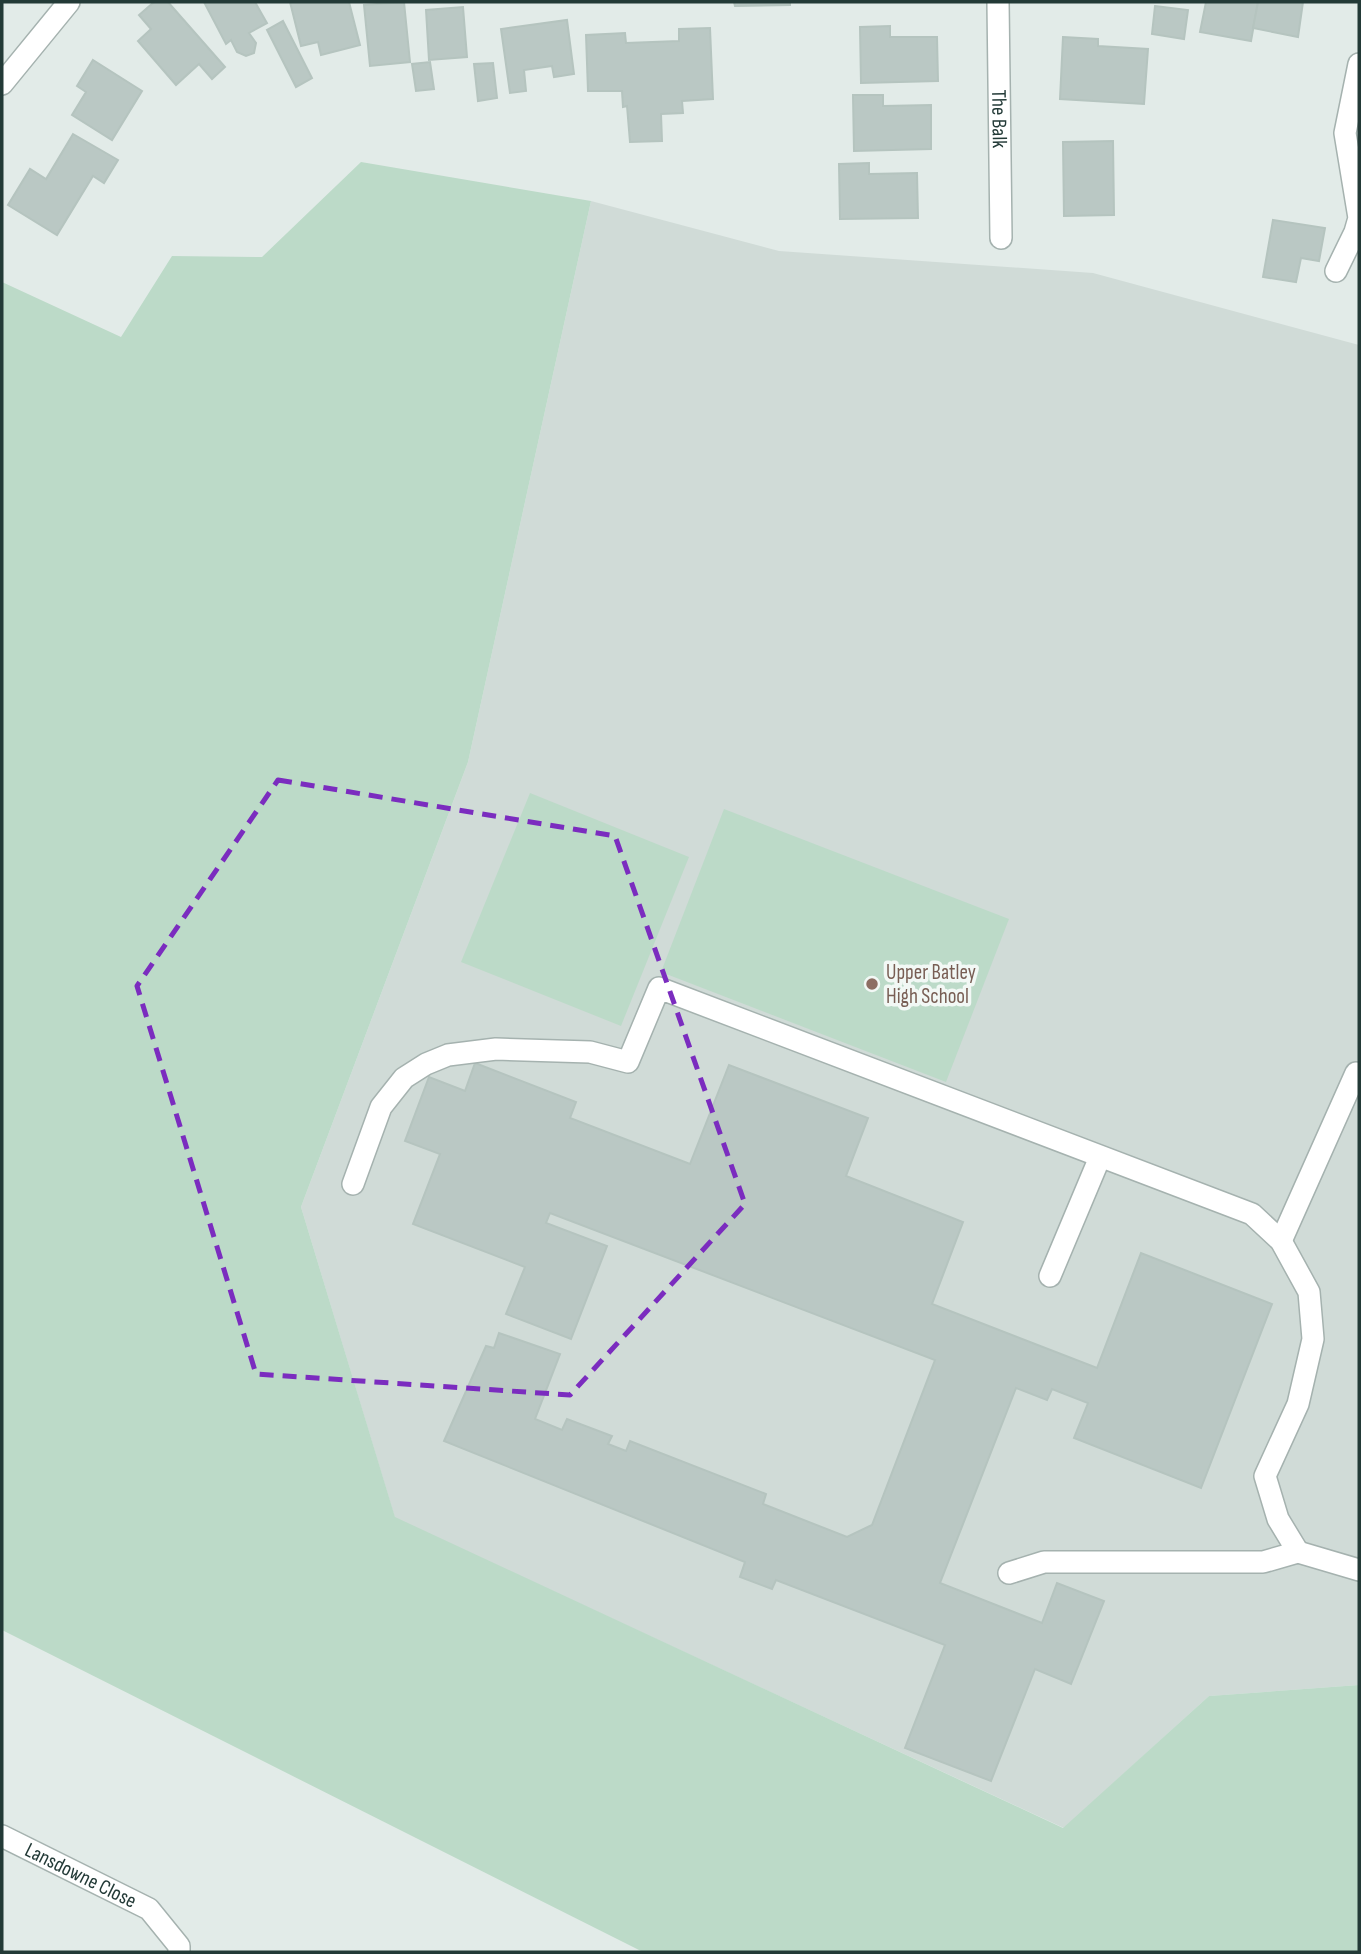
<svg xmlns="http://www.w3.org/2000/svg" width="1361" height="1954" viewBox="0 0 1361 1954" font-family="'Sofia Sans Condensed',sans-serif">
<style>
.built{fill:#d0dbd7}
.green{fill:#bcdac8}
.building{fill:#bac8c4;stroke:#b5c4bf;stroke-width:2}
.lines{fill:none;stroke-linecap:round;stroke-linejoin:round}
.minor-casing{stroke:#a5b2af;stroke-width:24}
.minor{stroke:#fff;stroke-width:21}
.marked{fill:none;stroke:#7b2cbf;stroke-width:5;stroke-dasharray:14 9;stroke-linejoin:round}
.education-dot{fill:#8d6e63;stroke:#f2f8f5;stroke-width:2.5}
.labels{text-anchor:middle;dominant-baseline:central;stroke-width:7;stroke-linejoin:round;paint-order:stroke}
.street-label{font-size:21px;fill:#233a37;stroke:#f2f8f5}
.education-label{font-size:21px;fill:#785e54;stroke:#f2f8f5;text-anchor:start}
</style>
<rect width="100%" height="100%" fill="#e2ebe8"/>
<path class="built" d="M 591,201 L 779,251 L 1093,273 L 1359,345 L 1359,1685 L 1209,1696 L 1064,1828 L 395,1518 L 301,1207 L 468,762 Z"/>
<g class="green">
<path d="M 361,162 L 591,201 L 468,762 L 301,1207 L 395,1517 L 1063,1828 L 1209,1696 L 1359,1685 L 1359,1952 L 643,1952 L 2,1630 L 2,282 L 121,337 L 172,256 L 262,257 Z"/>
<path d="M 530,793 L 689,857 L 621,1026 L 461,962 Z"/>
<path d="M 724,809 L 1009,919 L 946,1082 L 661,972 Z"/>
</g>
<g class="building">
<path d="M 154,2 L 168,2 L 225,67 L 212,79 L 199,64 L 176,85 L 138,41 L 151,29 L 139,15 Z"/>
<path d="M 204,2 L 255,2 L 267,23 L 249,33 L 256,43 L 254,53 L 246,56 L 237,52 L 231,40 L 226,44 Z"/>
<path d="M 290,2 L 349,2 L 360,45 L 321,55 L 318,42 L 301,46 Z"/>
<path d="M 404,2 L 410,62 L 370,66 L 364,5 Z"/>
<path d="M 734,2 L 790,2 L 790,5 L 735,6 Z"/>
<path d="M 1206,2 L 1258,2 L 1251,41 L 1200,32 Z"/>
<path d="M 1258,2 L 1303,2 L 1298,37 L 1253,28 Z"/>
<path d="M 1155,6 L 1188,10 L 1184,39 L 1152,34 Z"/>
<path d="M 463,7 L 467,57 L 429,60 L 426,10 Z"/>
<path d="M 567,20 L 574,74 L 554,77 L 552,66 L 524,70 L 526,91 L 510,93 L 501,29 Z"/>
<path d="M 283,21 L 312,78 L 296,87 L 267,30 Z"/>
<path d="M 890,26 L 890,37 L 937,37 L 938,81 L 861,83 L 860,27 Z"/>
<path d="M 710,28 L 713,99 L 682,101 L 683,113 L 661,114 L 662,141 L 630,142 L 627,106 L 623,107 L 622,91 L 588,91 L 586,35 L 625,33 L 626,43 L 679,41 L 679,29 Z"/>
<path d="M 1063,37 L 1098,39 L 1098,46 L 1148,49 L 1144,104 L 1060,99 Z"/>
<path d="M 93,60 L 142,91 L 112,140 L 72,115 L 86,92 L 77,86 Z"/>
<path d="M 430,62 L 434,89 L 416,91 L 412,64 Z"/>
<path d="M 493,63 L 497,98 L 478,101 L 474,64 Z"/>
<path d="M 853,95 L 883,95 L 883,106 L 931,105 L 931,149 L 854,151 Z"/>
<path d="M 73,134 L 118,160 L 104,183 L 93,176 L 57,235 L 8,205 L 30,169 L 46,179 Z"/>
<path d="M 1113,141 L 1114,215 L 1064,216 L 1063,142 Z"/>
<path d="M 869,163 L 869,174 L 917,173 L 918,218 L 840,219 L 839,164 Z"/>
<path d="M 1273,220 L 1325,228 L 1319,261 L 1301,258 L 1296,282 L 1263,277 Z"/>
<path d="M 475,1063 L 576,1102 L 570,1118 L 690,1164 L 729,1065 L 868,1118 L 846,1176 L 963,1222 L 932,1304 L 1097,1368 L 1141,1253 L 1272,1304 L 1201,1488 L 1074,1438 L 1088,1403 L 1052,1389 L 1047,1400 L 1016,1388 L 940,1583 L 1042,1623 L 1057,1583 L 1104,1601 L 1071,1684 L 1035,1669 L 991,1781 L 905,1748 L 945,1645 L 776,1580 L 772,1589 L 740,1577 L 745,1562 L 444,1441 L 486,1346 L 494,1348 L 499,1333 L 560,1354 L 535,1419 L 562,1430 L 567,1419 L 612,1436 L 608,1444 L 626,1451 L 630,1441 L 766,1494 L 763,1504 L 847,1537 L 872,1525 L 935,1360 L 550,1213 L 546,1223 L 607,1246 L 571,1339 L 506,1314 L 525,1267 L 413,1224 L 440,1154 L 405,1141 L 429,1077 L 465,1091 Z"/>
</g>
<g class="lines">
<g class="minor-casing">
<g id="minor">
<path id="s1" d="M 998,2 L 1001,238"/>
<path d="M 2,84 L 69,2"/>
<path d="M 1336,271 L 1355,232 L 1359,218 L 1345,133 L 1359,64"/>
<path d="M 353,1184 L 381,1107 L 404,1078 L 426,1064 L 448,1055 L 496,1049 L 590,1052 L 628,1062 L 659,988 L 1252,1214 L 1281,1241 L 1309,1292 L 1313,1339 L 1298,1404 L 1265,1476 L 1278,1519 L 1298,1552 L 1263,1562 L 1044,1562 L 1009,1573"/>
<path d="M 1281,1241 L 1356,1073"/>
<path d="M 1050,1276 L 1100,1157"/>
<path d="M 1298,1552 L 1359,1570"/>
<path id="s2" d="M 2,1836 L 149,1909 L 179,1946 L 179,1952"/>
</g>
</g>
<use href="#minor" class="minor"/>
</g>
<path class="marked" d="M 278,780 L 615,836 L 745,1204 L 570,1395 L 256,1374 L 137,986 Z"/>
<circle class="education-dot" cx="872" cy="984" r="7"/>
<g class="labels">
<g class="street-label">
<text stroke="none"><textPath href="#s1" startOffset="117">The Balk</textPath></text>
<text stroke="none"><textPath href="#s2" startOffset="88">Lansdowne Close</textPath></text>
</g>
<g class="education-label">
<text x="886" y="972">Upper Batley<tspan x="886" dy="24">High School</tspan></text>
</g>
</g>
<rect width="1361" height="1954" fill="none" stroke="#233a37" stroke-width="7"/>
</svg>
